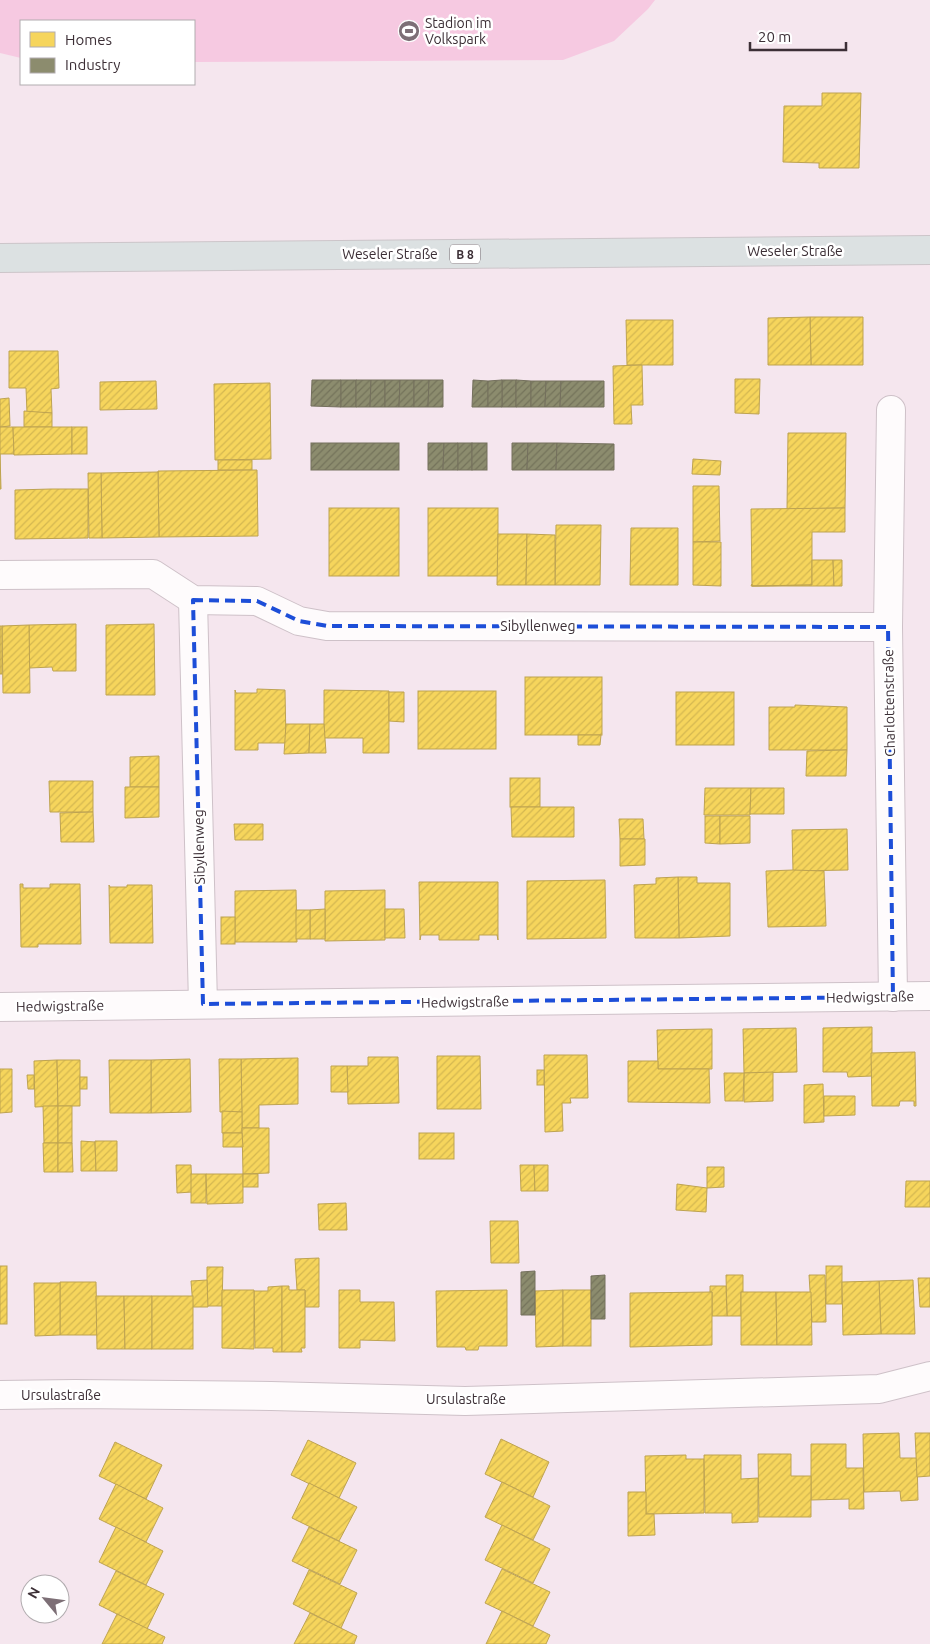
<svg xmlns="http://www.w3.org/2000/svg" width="930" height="1644" viewBox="0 0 930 1644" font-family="Ubuntu,sans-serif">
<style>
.pitch{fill:#f6c9e1}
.homes{fill:url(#homes-hatch);stroke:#bea351}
.industry{fill:url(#industry-hatch);stroke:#74705d}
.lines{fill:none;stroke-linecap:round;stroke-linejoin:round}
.street-casing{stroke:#cec1c8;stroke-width:30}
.primary-casing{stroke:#ccc5c9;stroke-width:30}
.street{stroke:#fefbfc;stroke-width:28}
.primary{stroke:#dce1e2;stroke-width:28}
.marked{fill:none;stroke:#1d4ed8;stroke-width:4;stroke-dasharray:10 6;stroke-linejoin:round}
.labels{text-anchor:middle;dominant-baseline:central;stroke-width:5;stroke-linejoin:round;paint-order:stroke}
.shield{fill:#fff;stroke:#766d72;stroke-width:1}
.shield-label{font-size:12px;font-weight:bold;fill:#3c2f36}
.poi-label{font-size:14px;fill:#3c2f36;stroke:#fff;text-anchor:start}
.street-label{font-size:14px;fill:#3c2f36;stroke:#fff}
</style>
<defs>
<pattern id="homes-hatch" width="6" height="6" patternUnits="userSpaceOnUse" patternTransform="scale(1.25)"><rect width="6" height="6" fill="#f6d55c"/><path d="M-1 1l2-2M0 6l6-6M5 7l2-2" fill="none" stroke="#d4b751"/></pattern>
<pattern id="industry-hatch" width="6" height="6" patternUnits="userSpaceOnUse" patternTransform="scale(1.25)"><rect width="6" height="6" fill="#8c8c6e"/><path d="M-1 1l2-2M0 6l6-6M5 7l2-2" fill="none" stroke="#74735b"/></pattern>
</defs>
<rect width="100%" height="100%" fill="#f5e6ee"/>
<path class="pitch" d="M 0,0 L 655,0 L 648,9 L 614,41 L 563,60 L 194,62 L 194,21 L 21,21 L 21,58 L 0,53 Z"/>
<g class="homes">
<path d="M 822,93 L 861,93 L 859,168 L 819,168 L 819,163 L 783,162 L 784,106 L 822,106 Z"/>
<path d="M 810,317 L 863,317 L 863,365 L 811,365 Z"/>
<path d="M 810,317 L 811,365 L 768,365 L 768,318 Z"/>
<path d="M 626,320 L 673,320 L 673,365 L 627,365 Z"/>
<path d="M 9,351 L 58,351 L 59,388 L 51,389 L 52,413 L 27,413 L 26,388 L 9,388 Z"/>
<path d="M 642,365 L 643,405 L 631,405 L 632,424 L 614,424 L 613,366 Z"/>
<path d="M 735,379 L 760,379 L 759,414 L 735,413 Z"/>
<path d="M 156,381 L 157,409 L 100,410 L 100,382 Z"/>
<path d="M 270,383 L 271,459 L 215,460 L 214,384 Z"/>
<path d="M 9,398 L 10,426 L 0,427 L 0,399 Z"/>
<path d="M 24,411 L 52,413 L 52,427 L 24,427 Z"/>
<path d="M 0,427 L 13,427 L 14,454 L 0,454 Z"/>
<path d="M 13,427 L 72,427 L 72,454 L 14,455 Z"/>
<rect x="72" y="427" width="15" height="27"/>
<path d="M 788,433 L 846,433 L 845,508 L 787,509 Z"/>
<path d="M 0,454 L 1,489 L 0,489 Z"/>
<path d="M 693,459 L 721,461 L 720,475 L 692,474 Z"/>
<rect x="218" y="460" width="34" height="10"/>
<path d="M 257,470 L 258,536 L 159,537 L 158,471 Z"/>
<path d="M 158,472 L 159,537 L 102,538 L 101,473 Z"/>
<path d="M 88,473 L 101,473 L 102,538 L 89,538 Z"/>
<path d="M 693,486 L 719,486 L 720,541 L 693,542 Z"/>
<path d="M 51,489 L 88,489 L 88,538 L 15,539 L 15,490 Z"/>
<rect x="329" y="508" width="70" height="68"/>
<rect x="428" y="508" width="70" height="68"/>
<path d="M 845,508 L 845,532 L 812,532 L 812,585 L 752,586 L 751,509 Z"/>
<path d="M 556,525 L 601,525 L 600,585 L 555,585 Z"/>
<path d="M 631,528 L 678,528 L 678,585 L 630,585 Z"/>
<path d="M 498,534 L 527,534 L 526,585 L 497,585 Z"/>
<path d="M 527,534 L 555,535 L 555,585 L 526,585 Z"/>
<path d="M 693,542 L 721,542 L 721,586 L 693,585 Z"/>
<path d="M 812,560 L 833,560 L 834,586 L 751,586 L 752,584 L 752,586 L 812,585 Z"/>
<path d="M 833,560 L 842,560 L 842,586 L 834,586 Z"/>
<path d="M 76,624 L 76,671 L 53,671 L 52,667 L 29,668 L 29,625 Z"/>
<path d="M 154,624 L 155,695 L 106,695 L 106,625 Z"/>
<path d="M 29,625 L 30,693 L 3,693 L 2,626 Z"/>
<rect x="0" y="626" width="2" height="48"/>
<rect x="525" y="677" width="77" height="58"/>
<path d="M 257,689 L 285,690 L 286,743 L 258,743 L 258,750 L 235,750 L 235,690 L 236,693 L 257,693 Z"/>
<path d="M 324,690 L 389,691 L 389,753 L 363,753 L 363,738 L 324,738 Z"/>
<rect x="418" y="691" width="78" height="58"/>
<path d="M 389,692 L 404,692 L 404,722 L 389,721 Z"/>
<rect x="676" y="692" width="58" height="53"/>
<path d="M 795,705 L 847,707 L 847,750 L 769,750 L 769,707 L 795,707 Z"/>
<path d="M 286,724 L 310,724 L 309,753 L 284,754 Z"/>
<path d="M 310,724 L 324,724 L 326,753 L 309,753 Z"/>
<path d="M 578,735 L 601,735 L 600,745 L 578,745 Z"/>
<path d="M 847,750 L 846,776 L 806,776 L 807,751 Z"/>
<path d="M 159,756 L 159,787 L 130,787 L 130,757 Z"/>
<rect x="510" y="778" width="30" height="29"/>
<path d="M 49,781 L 93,781 L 93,812 L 50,812 Z"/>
<path d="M 125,787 L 159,787 L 159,817 L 125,818 Z"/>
<path d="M 705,788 L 751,788 L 750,815 L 704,815 Z"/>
<path d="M 751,788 L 784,788 L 784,814 L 750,814 Z"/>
<path d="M 511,807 L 574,807 L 574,837 L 512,837 Z"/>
<path d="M 93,812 L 94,842 L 61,842 L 60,813 Z"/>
<path d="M 705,816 L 720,816 L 720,844 L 705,843 Z"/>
<path d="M 720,816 L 750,816 L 750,843 L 720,844 Z"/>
<path d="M 619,819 L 643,819 L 644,839 L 620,839 Z"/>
<path d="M 234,824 L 263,824 L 263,840 L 235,840 Z"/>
<path d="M 847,829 L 848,870 L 793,871 L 792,830 Z"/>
<path d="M 620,839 L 645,839 L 645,865 L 620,866 Z"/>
<path d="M 793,870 L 824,871 L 826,926 L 768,927 L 766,871 Z"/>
<path d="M 678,877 L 697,877 L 697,883 L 730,883 L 730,936 L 679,938 Z"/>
<path d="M 678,877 L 679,938 L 635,938 L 634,885 L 656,884 L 656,878 Z"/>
<path d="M 605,880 L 606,938 L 527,939 L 527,881 Z"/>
<path d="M 419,882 L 498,882 L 498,940 L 497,935 L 479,935 L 479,940 L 439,940 L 439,935 L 421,935 L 420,940 Z"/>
<path d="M 20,884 L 23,884 L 23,888 L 50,888 L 50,884 L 80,884 L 81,944 L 38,944 L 38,947 L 21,947 Z"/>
<path d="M 109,885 L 110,887 L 127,887 L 127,885 L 152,885 L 153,943 L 110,943 Z"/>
<path d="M 296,890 L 297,942 L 235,942 L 235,891 Z"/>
<path d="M 385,890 L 385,940 L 325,941 L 325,891 Z"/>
<path d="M 325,909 L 325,939 L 310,939 L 310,910 Z"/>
<path d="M 385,909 L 404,909 L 405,938 L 385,938 Z"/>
<rect x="296" y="910" width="14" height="29"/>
<rect x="221" y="917" width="14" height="27"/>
<path d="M 872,1027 L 872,1076 L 848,1077 L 847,1072 L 823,1072 L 823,1028 Z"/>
<path d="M 796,1028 L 797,1072 L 744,1073 L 743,1029 Z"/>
<path d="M 709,1029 L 712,1029 L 712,1069 L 658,1069 L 657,1030 Z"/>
<path d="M 915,1052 L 916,1106 L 914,1106 L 914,1101 L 900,1101 L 899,1106 L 872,1106 L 871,1053 Z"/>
<path d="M 544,1055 L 587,1055 L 588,1098 L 570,1098 L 571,1103 L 562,1103 L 563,1131 L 545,1132 Z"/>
<path d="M 437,1056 L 480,1056 L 481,1109 L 437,1109 Z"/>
<path d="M 368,1057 L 398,1057 L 399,1103 L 348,1104 L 347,1066 L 368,1066 Z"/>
<path d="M 298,1058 L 298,1104 L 259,1105 L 259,1128 L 242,1128 L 241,1059 Z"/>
<path d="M 190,1059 L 191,1112 L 151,1113 L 151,1060 Z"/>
<path d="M 219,1059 L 241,1059 L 242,1112 L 220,1112 Z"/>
<path d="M 57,1060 L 58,1106 L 35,1107 L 34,1061 Z"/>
<path d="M 57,1060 L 80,1060 L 80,1106 L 58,1106 Z"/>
<path d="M 109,1060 L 151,1060 L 151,1113 L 110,1113 Z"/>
<path d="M 628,1061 L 658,1061 L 658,1069 L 709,1069 L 710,1103 L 628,1102 Z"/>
<path d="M 331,1066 L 347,1066 L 348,1092 L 331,1092 Z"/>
<path d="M 0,1069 L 12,1069 L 12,1112 L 0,1113 Z"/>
<rect x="537" y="1070" width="7" height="15"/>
<path d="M 773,1072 L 773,1101 L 744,1102 L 744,1073 Z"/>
<path d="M 724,1073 L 744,1073 L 743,1101 L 725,1101 Z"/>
<path d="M 27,1075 L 34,1075 L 34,1089 L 28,1089 Z"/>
<rect x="80" y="1077" width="7" height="12"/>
<path d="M 823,1084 L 824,1122 L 804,1123 L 804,1085 Z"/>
<path d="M 824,1096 L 855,1096 L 855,1115 L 824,1116 Z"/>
<path d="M 43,1106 L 58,1106 L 58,1143 L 44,1143 Z"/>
<rect x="58" y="1106" width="14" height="37"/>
<path d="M 222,1111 L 242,1112 L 242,1133 L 222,1133 Z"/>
<path d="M 242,1128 L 269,1128 L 269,1173 L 243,1174 Z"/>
<path d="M 223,1133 L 242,1133 L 243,1147 L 223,1147 Z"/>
<rect x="419" y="1133" width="35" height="26"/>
<path d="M 81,1141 L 95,1142 L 96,1171 L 81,1171 Z"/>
<path d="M 117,1141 L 117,1171 L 96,1171 L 95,1141 Z"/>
<path d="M 43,1143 L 58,1143 L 58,1172 L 44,1172 Z"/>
<path d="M 58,1143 L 72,1143 L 73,1172 L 58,1172 Z"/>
<path d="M 176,1165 L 191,1165 L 192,1192 L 177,1193 Z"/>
<path d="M 520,1165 L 534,1165 L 535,1191 L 521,1191 Z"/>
<path d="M 534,1165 L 548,1165 L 548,1191 L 535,1191 Z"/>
<path d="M 707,1167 L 724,1167 L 724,1187 L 707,1188 Z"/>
<rect x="191" y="1174" width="15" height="29"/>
<path d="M 206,1174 L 243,1174 L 243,1203 L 207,1204 Z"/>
<rect x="243" y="1174" width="15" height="13"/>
<path d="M 906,1181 L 930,1181 L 930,1207 L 905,1207 Z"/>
<path d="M 677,1184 L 707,1188 L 706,1212 L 676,1210 Z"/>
<path d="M 346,1203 L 347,1230 L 319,1230 L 318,1204 Z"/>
<path d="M 490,1221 L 518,1221 L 519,1263 L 491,1263 Z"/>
<path d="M 319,1258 L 319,1307 L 305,1307 L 305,1290 L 297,1290 L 295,1259 Z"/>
<rect x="0" y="1266" width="7" height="58"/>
<rect x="826" y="1266" width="16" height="38"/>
<path d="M 207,1267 L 223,1267 L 222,1306 L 207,1306 Z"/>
<path d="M 726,1275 L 743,1275 L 743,1292 L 741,1292 L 741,1316 L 727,1316 Z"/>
<path d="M 809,1275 L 825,1275 L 826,1322 L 812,1322 Z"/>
<path d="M 918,1278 L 930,1278 L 930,1307 L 920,1307 Z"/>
<path d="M 207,1280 L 208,1307 L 193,1307 L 191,1281 Z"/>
<path d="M 913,1280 L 915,1334 L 881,1334 L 879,1281 Z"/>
<path d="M 879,1281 L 881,1334 L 843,1335 L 842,1282 Z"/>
<path d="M 60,1282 L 96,1282 L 97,1335 L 60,1335 Z"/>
<path d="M 34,1283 L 60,1283 L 60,1335 L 35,1336 Z"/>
<path d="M 282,1286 L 282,1352 L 273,1352 L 273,1348 L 255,1348 L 254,1291 L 268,1291 L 268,1287 Z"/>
<path d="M 282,1286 L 289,1286 L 289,1290 L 305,1290 L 305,1348 L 301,1348 L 302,1352 L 282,1352 Z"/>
<path d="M 710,1286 L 726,1286 L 727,1316 L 712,1316 L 712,1292 L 710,1292 Z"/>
<path d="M 222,1290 L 254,1290 L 254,1349 L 222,1348 Z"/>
<path d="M 339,1290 L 360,1290 L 360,1302 L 394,1302 L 395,1341 L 360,1340 L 360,1348 L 339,1348 Z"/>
<path d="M 507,1290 L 507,1346 L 479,1346 L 478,1350 L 466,1350 L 465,1347 L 437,1347 L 436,1291 Z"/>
<path d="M 563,1290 L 563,1346 L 536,1347 L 535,1291 Z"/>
<rect x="563" y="1290" width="28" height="56"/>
<path d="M 712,1292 L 712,1345 L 630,1347 L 630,1293 Z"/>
<path d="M 741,1292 L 776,1292 L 777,1345 L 741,1345 Z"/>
<path d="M 776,1292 L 811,1292 L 812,1345 L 777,1345 Z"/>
<path d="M 96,1296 L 124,1296 L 125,1349 L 97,1349 Z"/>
<path d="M 124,1296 L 152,1296 L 152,1349 L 125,1349 Z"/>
<rect x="152" y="1296" width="41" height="53"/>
<path d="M 899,1433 L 900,1458 L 917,1458 L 918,1500 L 901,1501 L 900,1491 L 864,1492 L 863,1434 Z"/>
<path d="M 915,1433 L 930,1433 L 930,1476 L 917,1477 Z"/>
<path d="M 501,1439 L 549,1462 L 533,1497 L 485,1474 Z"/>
<path d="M 308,1440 L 356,1463 L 339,1498 L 291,1475 Z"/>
<path d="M 115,1442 L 162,1465 L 146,1499 L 99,1476 Z"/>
<path d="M 811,1444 L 846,1444 L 846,1468 L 863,1468 L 864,1509 L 849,1509 L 849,1499 L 811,1500 Z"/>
<path d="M 758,1454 L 791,1454 L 791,1476 L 811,1476 L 811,1517 L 759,1517 Z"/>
<path d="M 686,1455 L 686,1459 L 704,1459 L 704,1513 L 646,1514 L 645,1456 Z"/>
<path d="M 704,1455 L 741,1455 L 741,1479 L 758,1478 L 758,1522 L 732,1523 L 732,1513 L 705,1513 Z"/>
<path d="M 502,1482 L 550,1506 L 533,1540 L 485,1517 Z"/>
<path d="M 309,1483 L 357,1507 L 339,1541 L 292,1518 Z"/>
<path d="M 116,1484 L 163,1508 L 146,1542 L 99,1519 Z"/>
<path d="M 628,1492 L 646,1492 L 646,1514 L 654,1514 L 655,1535 L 628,1536 Z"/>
<path d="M 502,1525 L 550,1549 L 533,1583 L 485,1560 Z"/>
<path d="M 116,1527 L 163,1551 L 146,1585 L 99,1562 Z"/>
<path d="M 309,1527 L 357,1550 L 340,1584 L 292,1561 Z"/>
<path d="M 502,1569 L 550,1592 L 533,1626 L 485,1603 Z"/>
<path d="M 309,1570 L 357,1593 L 341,1628 L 293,1604 Z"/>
<path d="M 116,1571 L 164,1594 L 147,1629 L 99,1605 Z"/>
<path d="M 502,1611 L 550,1635 L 546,1644 L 486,1644 Z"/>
<path d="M 310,1613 L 357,1636 L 354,1644 L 294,1644 Z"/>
<path d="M 117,1614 L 165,1637 L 162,1644 L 102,1644 Z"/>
</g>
<g class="industry">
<path d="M 312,380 L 341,380 L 341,407 L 311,406 Z"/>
<rect x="341" y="380" width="15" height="27"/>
<path d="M 356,380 L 371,380 L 370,407 L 356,407 Z"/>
<path d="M 371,380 L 385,380 L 385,407 L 370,407 Z"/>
<path d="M 385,380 L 400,380 L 399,407 L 385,407 Z"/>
<path d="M 400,380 L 414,380 L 414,407 L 399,407 Z"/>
<path d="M 414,380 L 429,380 L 428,407 L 414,407 Z"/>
<path d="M 429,380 L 443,380 L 443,407 L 428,407 Z"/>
<path d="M 473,380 L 488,381 L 488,407 L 472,407 Z"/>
<rect x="502" y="380" width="14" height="27"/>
<path d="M 502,380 L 502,407 L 488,407 L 488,381 Z"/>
<path d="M 516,380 L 531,381 L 531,407 L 516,407 Z"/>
<path d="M 531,381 L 546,381 L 545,407 L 531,407 Z"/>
<path d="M 546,381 L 561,381 L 560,407 L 545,407 Z"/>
<path d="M 561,381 L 604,381 L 604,407 L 560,407 Z"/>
<rect x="311" y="443" width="88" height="27"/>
<path d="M 428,443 L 444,443 L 443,470 L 428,470 Z"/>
<path d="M 444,443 L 458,443 L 458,470 L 443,470 Z"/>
<rect x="458" y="443" width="14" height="27"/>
<rect x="472" y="443" width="15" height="27"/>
<path d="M 512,443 L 528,443 L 527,470 L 512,470 Z"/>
<path d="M 528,443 L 557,443 L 556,470 L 527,470 Z"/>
<path d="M 557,443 L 614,444 L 614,470 L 556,470 Z"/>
<path d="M 535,1271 L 535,1315 L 521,1315 L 521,1272 Z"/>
<path d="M 605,1275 L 605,1319 L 591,1319 L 591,1276 Z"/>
</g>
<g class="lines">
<g class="street-casing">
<g id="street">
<path d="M 891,410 L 888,627 L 893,997"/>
<path d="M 0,575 L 153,574 L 193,600 L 257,601 L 299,621 L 327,626 L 888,627"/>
<path d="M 193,600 L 203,1004"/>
<path d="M 0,1007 L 930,996"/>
<path d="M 0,1395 L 75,1394 L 271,1396 L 465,1401 L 879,1389 L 930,1376"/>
</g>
</g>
<g class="primary-casing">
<path id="primary" d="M 0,258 L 930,250"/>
</g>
<use href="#street" class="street"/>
<use href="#primary" class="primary"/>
</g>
<path class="marked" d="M 193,600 L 257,601 L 299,621 L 327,626 L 888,627 L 893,997 L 203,1004 Z"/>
<defs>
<g id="stadium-disc" transform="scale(1.125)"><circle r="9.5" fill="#7d6f76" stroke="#fff"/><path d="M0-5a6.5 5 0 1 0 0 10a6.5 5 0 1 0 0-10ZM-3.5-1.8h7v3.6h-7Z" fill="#fff"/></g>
</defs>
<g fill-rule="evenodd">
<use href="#stadium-disc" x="409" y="31"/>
</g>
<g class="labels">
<rect class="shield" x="450" y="244.5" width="30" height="19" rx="4"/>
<g class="shield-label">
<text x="465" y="254">B 8</text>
</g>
<g class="poi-label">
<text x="425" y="23">Stadion im<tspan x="425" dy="16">Volkspark</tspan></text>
</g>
<g class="street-label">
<text x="795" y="251">Weseler Straße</text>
<text x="390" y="254">Weseler Straße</text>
<text x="538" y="626">Sibyllenweg</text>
<text transform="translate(889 703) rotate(-91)">Charlottenstraße</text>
<text transform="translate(199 847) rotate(-91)">Sibyllenweg</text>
<text transform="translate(870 997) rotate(-1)">Hedwigstraße</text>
<text transform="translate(465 1002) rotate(-1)">Hedwigstraße</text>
<text transform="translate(60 1006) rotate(-1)">Hedwigstraße</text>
<text x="61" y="1395">Ursulastraße</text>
<text x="466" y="1399">Ursulastraße</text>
</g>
</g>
<rect x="20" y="20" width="175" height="65" fill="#ffffff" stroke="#b1acaf"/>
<rect x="30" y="32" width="25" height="15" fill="#f6d55c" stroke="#b1acaf"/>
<text x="65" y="45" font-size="15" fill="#3c2f36">Homes</text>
<rect x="30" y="58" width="25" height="15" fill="#8c8c6e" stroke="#b1acaf"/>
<text x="65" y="70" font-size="15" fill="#3c2f36">Industry</text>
<g transform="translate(45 1599) rotate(299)"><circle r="24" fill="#ffffff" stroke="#b1acaf"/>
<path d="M0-4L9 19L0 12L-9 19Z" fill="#7d6f76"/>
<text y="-8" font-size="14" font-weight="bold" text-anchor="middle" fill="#3c2f36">N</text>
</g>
<path d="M750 42v8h96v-8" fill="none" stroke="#3c2f36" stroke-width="2.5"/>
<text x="758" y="42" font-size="15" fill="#3c2f36" stroke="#ffffff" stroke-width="4" paint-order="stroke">20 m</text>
</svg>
